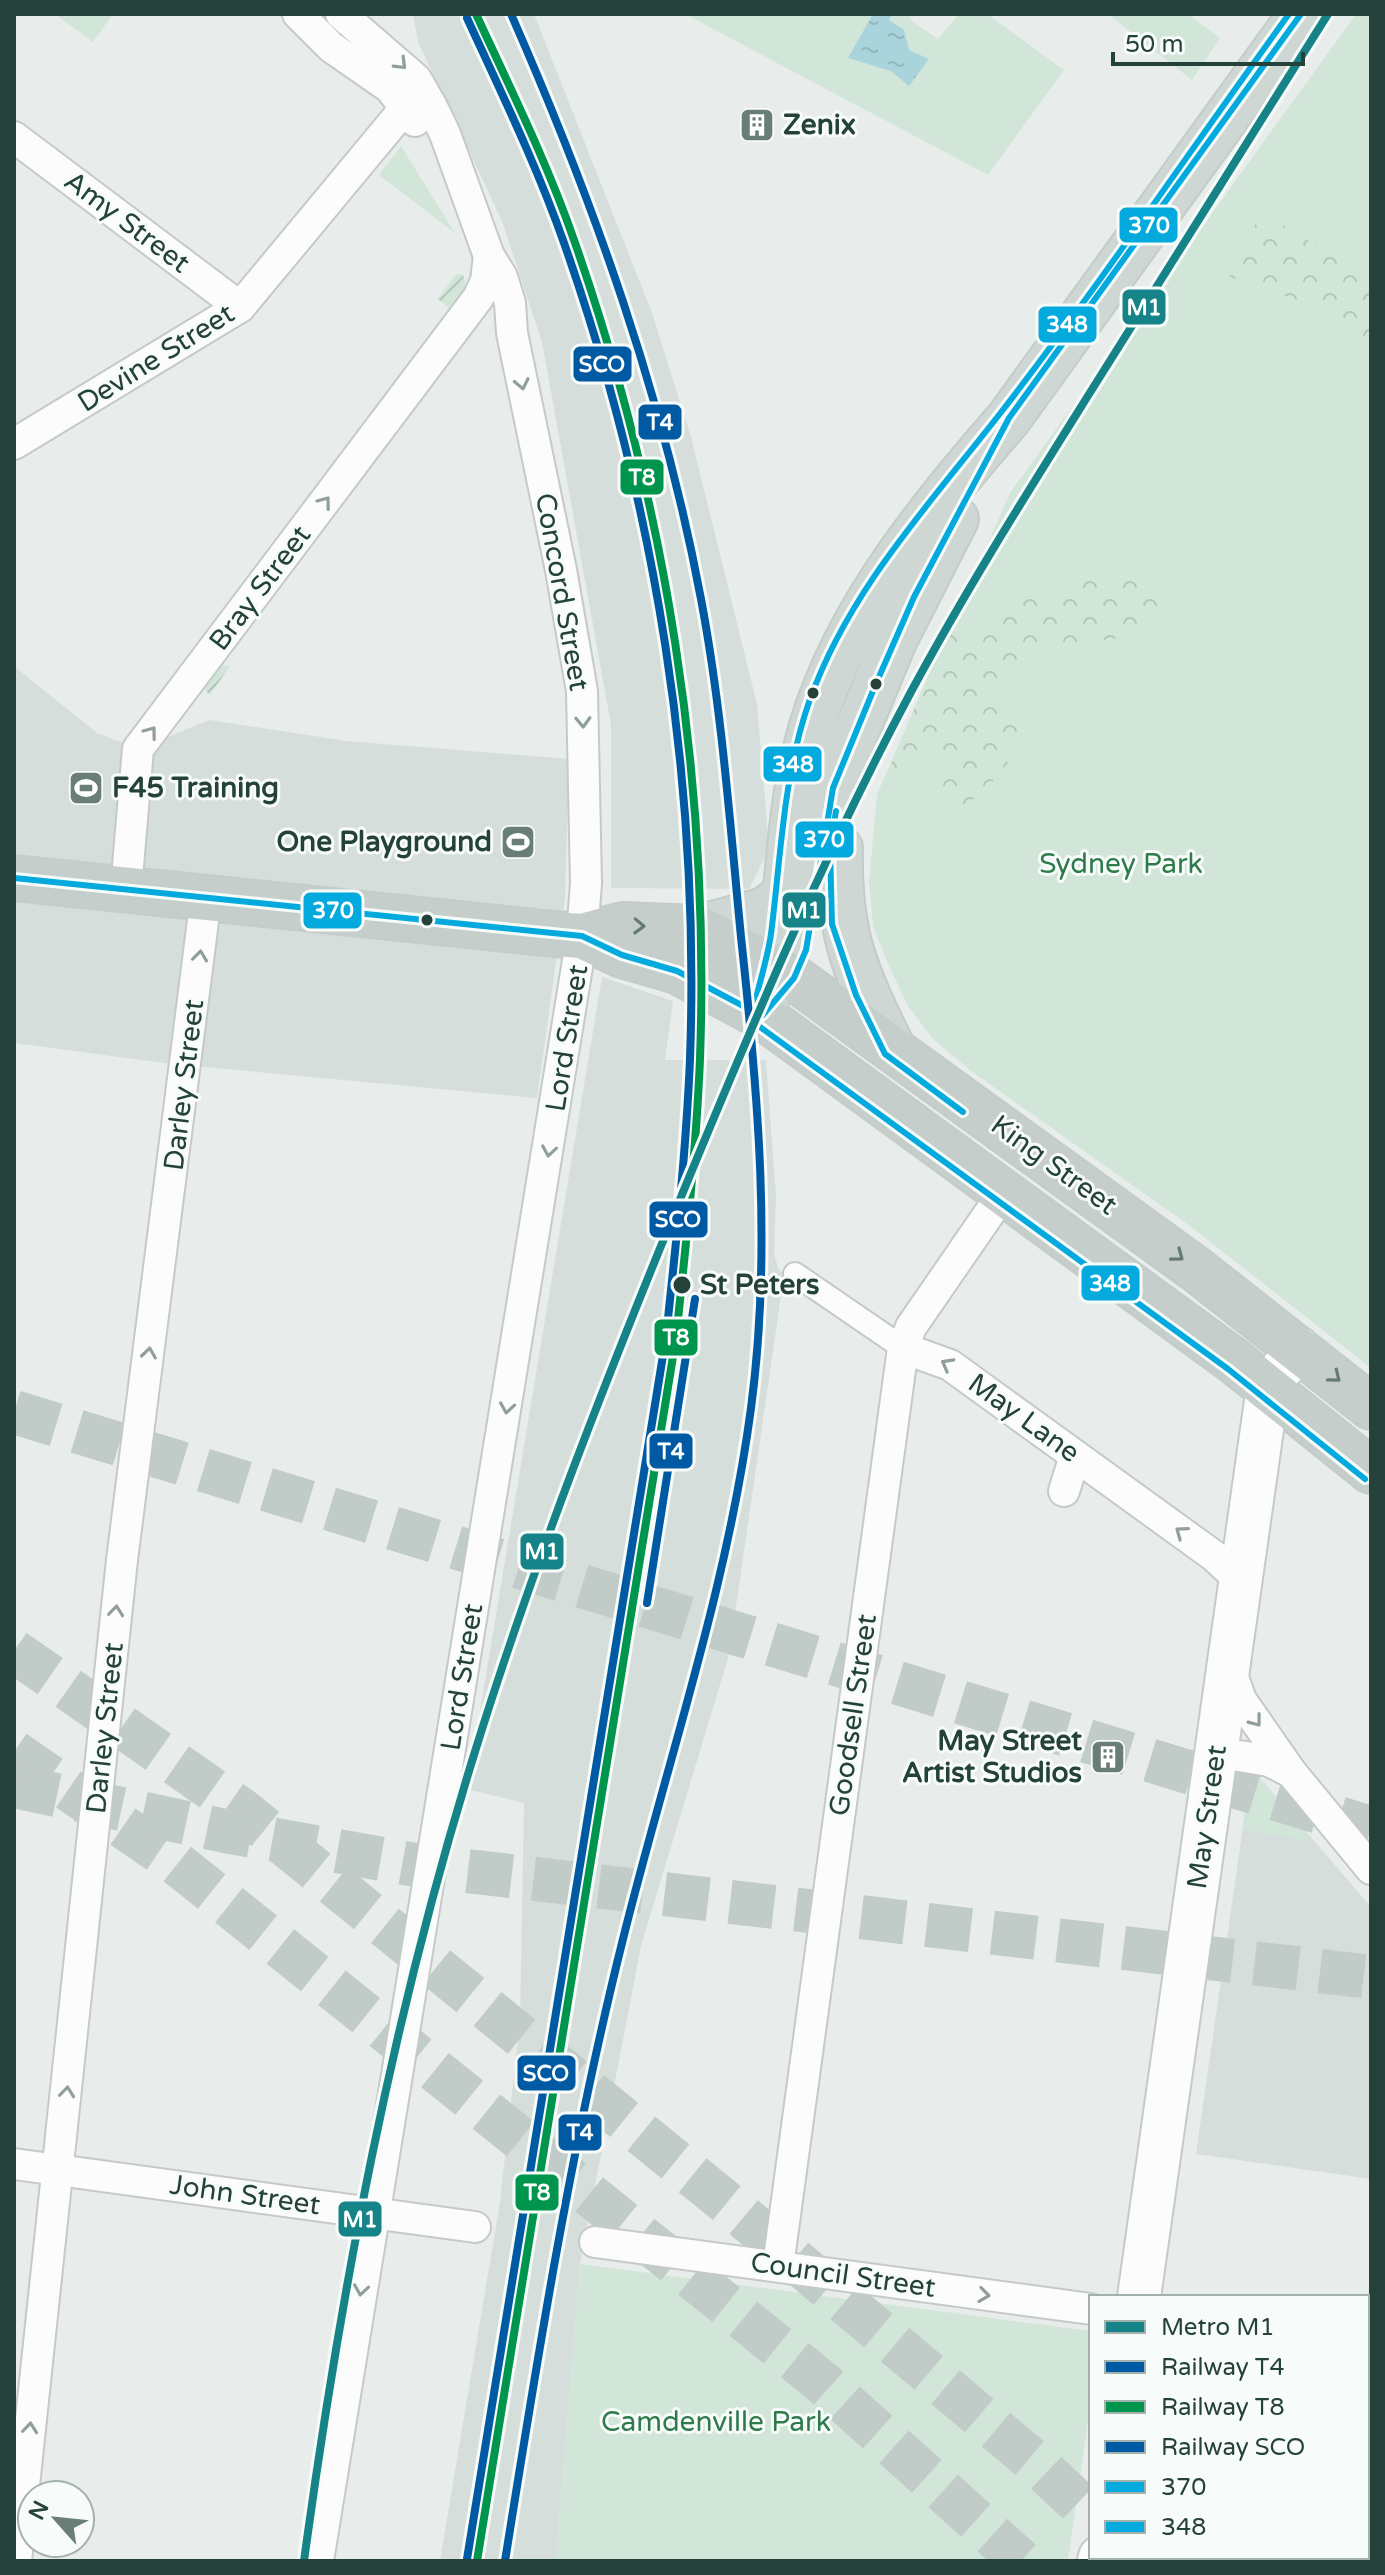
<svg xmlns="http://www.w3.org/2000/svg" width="1385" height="2575" viewBox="0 0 1385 2575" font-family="'Varela Round',sans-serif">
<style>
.built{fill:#d6dedb}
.green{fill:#d1e6d8}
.forest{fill:url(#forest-crowns)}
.garden{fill:url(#garden-furrows)}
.water{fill:url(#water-ripples)}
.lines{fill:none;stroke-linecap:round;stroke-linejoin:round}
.motorway-tunnel{stroke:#c1cbc8;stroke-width:44;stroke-dasharray:44 22;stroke-linecap:butt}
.pedestrian-casing{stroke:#c5cac8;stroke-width:26}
.minor-casing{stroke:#c5cac8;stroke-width:34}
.secondary-casing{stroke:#c3cbc8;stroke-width:46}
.primary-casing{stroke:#c3ccc9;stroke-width:48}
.trunk-casing{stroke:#c3ccc9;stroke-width:48}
.pedestrian{stroke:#fcfcfc;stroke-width:22}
.minor{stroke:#fcfcfc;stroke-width:30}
.secondary{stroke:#fcfcfc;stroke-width:42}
.primary{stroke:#cfd7d5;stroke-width:44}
.trunk{stroke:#c6cecc;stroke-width:44}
.bus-1-casing{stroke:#f7fbf9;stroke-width:12}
.bus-2-casing{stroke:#f7fbf9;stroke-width:12}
.bus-1{stroke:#04aadd;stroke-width:6}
.bus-2{stroke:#04aadd;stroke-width:6}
.rail-1-casing{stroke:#f7fbf9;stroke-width:14}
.rail-2-casing{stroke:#f7fbf9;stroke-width:14}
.rail-3-casing{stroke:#f7fbf9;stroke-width:14}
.rail-1{stroke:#005aa3;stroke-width:8}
.rail-2{stroke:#00954c;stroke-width:8}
.rail-3{stroke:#005aa3;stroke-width:8}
.metro-1-casing{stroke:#f7fbf9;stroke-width:14}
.metro-1{stroke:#168388;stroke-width:8}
.oneway{stroke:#909f9b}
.oneway2{stroke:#657a74}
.bus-dot{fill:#24423a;stroke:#f7fbf9;stroke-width:3}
.labels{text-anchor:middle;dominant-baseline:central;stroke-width:6;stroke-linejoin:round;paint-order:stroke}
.poi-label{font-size:28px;font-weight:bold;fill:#24423a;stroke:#f7fbf9;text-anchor:start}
.street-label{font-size:28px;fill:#24423a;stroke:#f7fbf9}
.park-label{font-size:28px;fill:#2d7a4b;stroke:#f7fbf9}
.stop-label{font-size:28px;font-weight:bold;fill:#24423a;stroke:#f7fbf9;text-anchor:start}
.line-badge{stroke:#f7fbf9;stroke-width:3}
.badge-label{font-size:22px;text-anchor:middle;font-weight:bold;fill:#fff}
</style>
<defs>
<pattern id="forest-crowns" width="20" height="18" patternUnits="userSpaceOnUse" patternTransform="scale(2)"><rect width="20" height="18" fill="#d1e6d8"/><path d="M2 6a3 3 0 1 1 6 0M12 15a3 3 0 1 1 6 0" fill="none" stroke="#b3c6ba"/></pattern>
<pattern id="garden-furrows" width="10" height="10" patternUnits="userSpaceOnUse" patternTransform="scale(2)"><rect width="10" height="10" fill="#d1e6d8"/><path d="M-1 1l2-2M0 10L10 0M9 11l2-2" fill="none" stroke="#b3c6ba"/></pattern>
<pattern id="water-ripples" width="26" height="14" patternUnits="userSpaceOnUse" patternTransform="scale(2)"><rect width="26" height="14" fill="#a9d4db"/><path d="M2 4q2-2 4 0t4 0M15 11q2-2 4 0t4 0" fill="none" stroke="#91b7bd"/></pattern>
</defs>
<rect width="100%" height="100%" fill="#e8edeb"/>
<g class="built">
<path d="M 413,14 L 534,14 L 652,313 L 691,437 L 757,704 L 768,835 L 765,857 L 749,889 L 611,888 L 611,725 L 542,342 L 502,221 L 418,42 Z"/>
<path d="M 14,666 L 97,733 L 138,749 L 209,720 L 347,741 L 569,759 L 565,898 L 537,1098 L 172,1064 L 14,1043 Z"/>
<path d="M 602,977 L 673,1001 L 665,1060 L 766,1060 L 776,1196 L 774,1254 L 779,1270 L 803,1291 L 782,1289 L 729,1655 L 641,1946 L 580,2264 L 556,2561 L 440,2561 L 500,2202 L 520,2020 L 524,1803 L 467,1789 Z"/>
<path d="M 1259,1777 L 1371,1907 L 1371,2179 L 1196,2154 L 1250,1778 Z"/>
<path d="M 1367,2370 L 1371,2370 L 1371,2561 L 1138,2561 L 1139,2557 L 1367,2557 Z"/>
</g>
<g class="green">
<path d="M 55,14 L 113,14 L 93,42 Z"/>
<path d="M 685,14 L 909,14 L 912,21 L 938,39 L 959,14 L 987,14 L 1064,70 L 988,175 Z"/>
<path d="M 1108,14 L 1187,14 L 1220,38 L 1192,80 Z"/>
<path d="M 1356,14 L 1371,14 L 1371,1368 L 1190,1226 L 971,1071 L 933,1039 L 908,1006 L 888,964 L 873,926 L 869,882 L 877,794 L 1010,493 Z"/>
<path d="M 401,146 L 455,233 L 379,175 Z"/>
<path d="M 1259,1777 L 1309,1836 L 1307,1840 L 1242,1830 L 1250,1778 Z"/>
<path d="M 580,2264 L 1091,2331 L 1091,2400 L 1068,2561 L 556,2561 Z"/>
</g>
<g class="forest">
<path d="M 1264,213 L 1371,280 L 1371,340 L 1299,301 L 1230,277 L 1229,259 Z"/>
<path d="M 1081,579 L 1152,581 L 1169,593 L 1165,617 L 1144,635 L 1055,646 L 1034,654 L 995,680 L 997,694 L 1015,705 L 1025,721 C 1014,765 992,786 956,813 L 944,811 L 935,797 L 948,768 L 936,750 L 921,752 L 914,763 L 899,774 L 888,770 L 948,629 L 983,627 L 989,614 Z"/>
</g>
<g class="garden">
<path d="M 456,274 L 463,275 L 469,296 L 452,311 L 438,299 Z"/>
<path d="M 212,665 L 230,666 L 210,695 L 201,686 Z"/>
</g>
<path class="water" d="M 873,14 L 892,14 L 889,20 L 904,30 L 909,50 L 929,59 L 909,86 L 891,71 L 848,58 Z"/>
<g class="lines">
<g class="motorway-tunnel">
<path d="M 14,1412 L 1371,1828"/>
<path d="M 14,1651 L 242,1810 L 728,2204 L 1038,2465 L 1091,2515"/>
<path d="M 14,1752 L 176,1863 L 451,2083 L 823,2383 L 1021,2561"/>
<path d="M 14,1786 L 225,1831 L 416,1865 L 1371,1977"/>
<path d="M 1134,2557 L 1138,2561"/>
</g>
<g class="pedestrian-casing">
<path id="pedestrian" d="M 795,1274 L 903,1348"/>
</g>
<g class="minor-casing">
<g id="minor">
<path d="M 298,14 L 331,47 L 390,88 L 415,121"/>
<path d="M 14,137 L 240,307"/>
<path d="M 14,444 L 240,307 L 406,107"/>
<path d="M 126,889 L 138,749 L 478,298 L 486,281 L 489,256"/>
<path d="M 903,1348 L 950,1365 L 1214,1556 L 1241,1581"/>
<path d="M 1064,1491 L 1075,1456"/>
<path d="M 1229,1666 L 1241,1700 L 1291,1772 L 1371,1869"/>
<path d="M 1216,1752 L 1269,1761 L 1291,1772"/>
<path d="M 14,2164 L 475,2227"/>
<path d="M 595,2242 L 1091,2309"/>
<path d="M 778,2266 L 903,1348 L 911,1327 L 1004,1192"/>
<path d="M 1367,2354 L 1371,2354"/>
<path d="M 16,2561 L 122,1560 L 206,897"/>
<path d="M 318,2561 L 582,936 L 586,883 L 582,691 L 561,570 L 512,333 L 510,303 L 502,277 L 489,256 L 445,134 L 432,107 L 416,79 L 341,14"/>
</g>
</g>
<g class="secondary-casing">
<g id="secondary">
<path d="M 1139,2297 L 1268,1387 L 1298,1348"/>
<path d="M 1099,2561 L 1100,2557"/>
</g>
</g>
<g class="primary-casing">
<g id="primary">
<path d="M 840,848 C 838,935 855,971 892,1047"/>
<path d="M 815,890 L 833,788 L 894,641 L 956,519"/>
<path d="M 698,928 L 765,910 L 784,895"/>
<path d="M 762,1016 C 768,990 776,965 780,939 C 789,877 790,813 805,752 C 835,624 924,516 1009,418 L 1301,14"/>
</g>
</g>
<g class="trunk-casing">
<g id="trunk">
<path d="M 14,878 L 554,934 L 582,936 L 623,925 L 698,928 L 794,978 L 1197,1270 L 1371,1407"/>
<path d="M 582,936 L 622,955 L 677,971 L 762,1016 L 1234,1361 L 1371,1471"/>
</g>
</g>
<use href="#pedestrian" class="pedestrian"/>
<use href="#minor" class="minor"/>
<use href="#secondary" class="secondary"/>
<use href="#primary" class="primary"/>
<use href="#trunk" class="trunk"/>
<g class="bus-1-casing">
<path id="bus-1" d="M 14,878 L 582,936 L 622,955 L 677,971 L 762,1016 L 794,978 L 806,950 L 833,788 L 875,686 L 914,597 L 1009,418 L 1301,14"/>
</g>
<g class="bus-2-casing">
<g id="bus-2">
<path d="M 1289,14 C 1193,146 1102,282 1002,411 C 930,504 849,589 809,702 C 783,777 781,856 771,934 C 767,962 757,989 752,1017 L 756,1024 L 1228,1369 L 1365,1479"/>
<path d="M 836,811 L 830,847 L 832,924 L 856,995 L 885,1054 L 963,1112"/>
</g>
</g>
<use href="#bus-1" class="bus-1"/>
<use href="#bus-2" class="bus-2"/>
<g class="rail-1-casing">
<g id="rail-1">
<path d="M 647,1603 L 695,1299"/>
<path d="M 505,2561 C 538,2354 571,2147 622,1943 C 666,1765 727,1590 751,1408 C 772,1251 758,1093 741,937 C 730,824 722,710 701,599 C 663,396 594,203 511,14"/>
</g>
</g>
<g class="rail-2-casing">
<path id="rail-2" d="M 476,14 C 510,88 547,162 574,240 C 666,502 710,781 700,1059 C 696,1152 686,1245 676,1338 L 477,2561"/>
</g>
<g class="rail-3-casing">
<path id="rail-3" d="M 467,18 C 501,92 537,166 564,243 C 656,504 700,782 690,1059 C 686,1152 676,1244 666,1337 L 467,2559"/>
</g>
<use href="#rail-1" class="rail-1"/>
<use href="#rail-2" class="rail-2"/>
<use href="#rail-3" class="rail-3"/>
<g class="metro-1-casing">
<path id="metro-1" d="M 304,2561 C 341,2289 392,2020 473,1758 C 532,1567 605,1382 681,1197 C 752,1025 824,854 912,690 C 967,588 1029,490 1091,391 C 1170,265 1249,140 1328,14"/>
</g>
<use href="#metro-1" class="metro-1"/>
</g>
<defs><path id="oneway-chevron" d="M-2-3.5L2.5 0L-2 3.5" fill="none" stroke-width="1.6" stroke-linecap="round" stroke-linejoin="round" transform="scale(2)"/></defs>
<g class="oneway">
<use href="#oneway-chevron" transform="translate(401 64) rotate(45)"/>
<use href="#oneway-chevron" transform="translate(522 384) rotate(78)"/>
<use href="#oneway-chevron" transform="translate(325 502) rotate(-53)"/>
<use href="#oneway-chevron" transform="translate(583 722) rotate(88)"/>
<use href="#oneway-chevron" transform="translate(151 732) rotate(-53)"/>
<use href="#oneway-chevron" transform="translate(200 956) rotate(-83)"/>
<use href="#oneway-chevron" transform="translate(549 1151) rotate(99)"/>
<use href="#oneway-chevron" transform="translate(149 1353) rotate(-82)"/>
<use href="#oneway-chevron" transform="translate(947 1364) rotate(-151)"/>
<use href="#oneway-chevron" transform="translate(507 1408) rotate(99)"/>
<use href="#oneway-chevron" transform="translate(1181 1532) rotate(-144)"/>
<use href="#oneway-chevron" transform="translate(116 1611) rotate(-84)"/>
<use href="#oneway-chevron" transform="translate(1256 1721) rotate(52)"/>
<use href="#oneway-chevron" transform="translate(67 2092) rotate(-84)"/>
<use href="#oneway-chevron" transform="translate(361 2290) rotate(99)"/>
<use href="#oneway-chevron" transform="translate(984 2295) rotate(8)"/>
<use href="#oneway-chevron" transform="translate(30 2428) rotate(-84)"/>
</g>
<g class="oneway2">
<use href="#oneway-chevron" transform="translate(639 926) rotate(2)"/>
<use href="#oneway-chevron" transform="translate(1178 1256) rotate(37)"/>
<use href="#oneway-chevron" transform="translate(1335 1377) rotate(39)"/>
</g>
<defs>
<g id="building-square" transform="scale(1.8)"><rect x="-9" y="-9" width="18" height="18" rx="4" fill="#697e78" stroke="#f7fbf9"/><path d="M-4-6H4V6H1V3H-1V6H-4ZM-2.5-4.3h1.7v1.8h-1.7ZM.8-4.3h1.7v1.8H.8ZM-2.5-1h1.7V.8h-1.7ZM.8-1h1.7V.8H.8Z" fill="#fff"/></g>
<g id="stadium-square" transform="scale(1.8)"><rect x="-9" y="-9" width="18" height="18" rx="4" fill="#697e78" stroke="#f7fbf9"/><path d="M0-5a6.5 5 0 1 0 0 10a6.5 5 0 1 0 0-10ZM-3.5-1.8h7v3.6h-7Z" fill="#fff"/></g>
</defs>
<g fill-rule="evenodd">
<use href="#building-square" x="757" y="125"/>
<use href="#stadium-square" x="86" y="788"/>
<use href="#stadium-square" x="518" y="842"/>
<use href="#building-square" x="1108" y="1757"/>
</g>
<g class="bus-dot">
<circle cx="876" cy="684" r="7"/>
<circle cx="813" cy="693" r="7"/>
<circle cx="427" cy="920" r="7"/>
<circle cx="682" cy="1285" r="10"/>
</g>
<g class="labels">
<g class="poi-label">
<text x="783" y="125">Zenix</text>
<text x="112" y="788">F45 Training</text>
<text x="492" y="842" text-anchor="end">One Playground</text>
<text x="1082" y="1741" text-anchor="end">May Street<tspan x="1082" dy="32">Artist Studios</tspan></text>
</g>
<g class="street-label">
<text transform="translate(127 222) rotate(37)">Amy Street</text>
<text transform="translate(156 358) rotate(-32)">Devine Street</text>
<text transform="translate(260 588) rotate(-53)">Bray Street</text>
<text transform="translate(562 592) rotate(80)">Concord Street</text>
<text transform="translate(567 1038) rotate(-81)">Lord Street</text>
<text transform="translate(184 1085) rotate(-83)">Darley Street</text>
<text transform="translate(1054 1165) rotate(36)">King Street</text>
<text transform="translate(1024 1418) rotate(36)">May Lane</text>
<text transform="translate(462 1677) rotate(-81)">Lord Street</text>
<text transform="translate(853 1715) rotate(-82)">Goodsell Street</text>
<text transform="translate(105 1728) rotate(-84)">Darley Street</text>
<text transform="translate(1207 1817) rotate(-82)">May Street</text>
<text transform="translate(245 2195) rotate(8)">John Street</text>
<text transform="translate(843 2275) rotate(8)">Council Street</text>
</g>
<g class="park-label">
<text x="1121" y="864">Sydney Park</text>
<text x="716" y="2422">Camdenville Park</text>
</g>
<g class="stop-label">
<text x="700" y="1285">St Peters</text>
</g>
</g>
<g class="line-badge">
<rect x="1118" y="206" width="61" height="38" rx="8" fill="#04aadd"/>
<rect x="1121" y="288" width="46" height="38" rx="8" fill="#168388"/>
<rect x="1037" y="305" width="61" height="39" rx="8" fill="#04aadd"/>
<rect x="572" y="345" width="61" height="38" rx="8" fill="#005aa3"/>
<rect x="637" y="403" width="46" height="38" rx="8" fill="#005aa3"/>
<rect x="619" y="458" width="46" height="38" rx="8" fill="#00954c"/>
<rect x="762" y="745" width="61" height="38" rx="8" fill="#04aadd"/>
<rect x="794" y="820" width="61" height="39" rx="8" fill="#04aadd"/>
<rect x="781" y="891" width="46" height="38" rx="8" fill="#168388"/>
<rect x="302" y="891" width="61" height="39" rx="8" fill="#04aadd"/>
<rect x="648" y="1200" width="61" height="39" rx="8" fill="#005aa3"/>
<rect x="1080" y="1264" width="61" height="38" rx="8" fill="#04aadd"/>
<rect x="653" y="1318" width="46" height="39" rx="8" fill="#00954c"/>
<rect x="648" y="1432" width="46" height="38" rx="8" fill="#005aa3"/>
<rect x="519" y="1532" width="46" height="39" rx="8" fill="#168388"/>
<rect x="516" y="2054" width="61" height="38" rx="8" fill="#005aa3"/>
<rect x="557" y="2113" width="46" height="39" rx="8" fill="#005aa3"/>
<rect x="514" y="2173" width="46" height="39" rx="8" fill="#00954c"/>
<rect x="337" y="2200" width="46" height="38" rx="8" fill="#168388"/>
</g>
<g class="badge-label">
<text x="1149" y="233">370</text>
<text x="1144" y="315">M1</text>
<text x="1067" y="332">348</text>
<text x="602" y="372">SCO</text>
<text x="660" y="430">T4</text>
<text x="642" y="485">T8</text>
<text x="793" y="772">348</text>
<text x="824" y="847">370</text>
<text x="804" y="918">M1</text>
<text x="333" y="918">370</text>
<text x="678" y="1227">SCO</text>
<text x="1110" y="1291">348</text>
<text x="676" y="1345">T8</text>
<text x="671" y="1459">T4</text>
<text x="542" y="1559">M1</text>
<text x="546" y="2081">SCO</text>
<text x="580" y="2140">T4</text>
<text x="537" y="2200">T8</text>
<text x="360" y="2227">M1</text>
</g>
<rect width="1385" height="2575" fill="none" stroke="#24423a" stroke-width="32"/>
<rect x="1089" y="2295" width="280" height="264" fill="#f7fbf9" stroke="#a3b1ad" stroke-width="2"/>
<rect x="1105" y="2321" width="40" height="12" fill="#168388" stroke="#a3b1ad" stroke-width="2"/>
<text x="1161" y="2335" font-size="24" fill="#24423a">Metro M1</text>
<rect x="1105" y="2361" width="40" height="12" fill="#005aa3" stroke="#a3b1ad" stroke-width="2"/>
<text x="1161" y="2375" font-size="24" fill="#24423a">Railway T4</text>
<rect x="1105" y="2401" width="40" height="12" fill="#00954c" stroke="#a3b1ad" stroke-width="2"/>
<text x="1161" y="2415" font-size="24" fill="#24423a">Railway T8</text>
<rect x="1105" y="2441" width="40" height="12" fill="#005aa3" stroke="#a3b1ad" stroke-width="2"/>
<text x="1161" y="2455" font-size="24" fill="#24423a">Railway SCO</text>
<rect x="1105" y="2481" width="40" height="12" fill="#04aadd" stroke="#a3b1ad" stroke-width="2"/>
<text x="1161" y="2495" font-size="24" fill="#24423a">370</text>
<rect x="1105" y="2521" width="40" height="12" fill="#04aadd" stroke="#a3b1ad" stroke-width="2"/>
<text x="1161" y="2535" font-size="24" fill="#24423a">348</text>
<g transform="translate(56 2519) rotate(297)"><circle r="38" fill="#f7fbf9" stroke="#a3b1ad" stroke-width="2"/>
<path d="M0-6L14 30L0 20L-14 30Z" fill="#697e78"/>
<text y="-12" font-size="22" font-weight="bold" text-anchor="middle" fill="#24423a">N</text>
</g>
<path d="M1113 52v12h190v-12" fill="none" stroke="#24423a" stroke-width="4"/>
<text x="1125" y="52" font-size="24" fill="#24423a" stroke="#f7fbf9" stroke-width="6" paint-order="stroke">50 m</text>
</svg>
